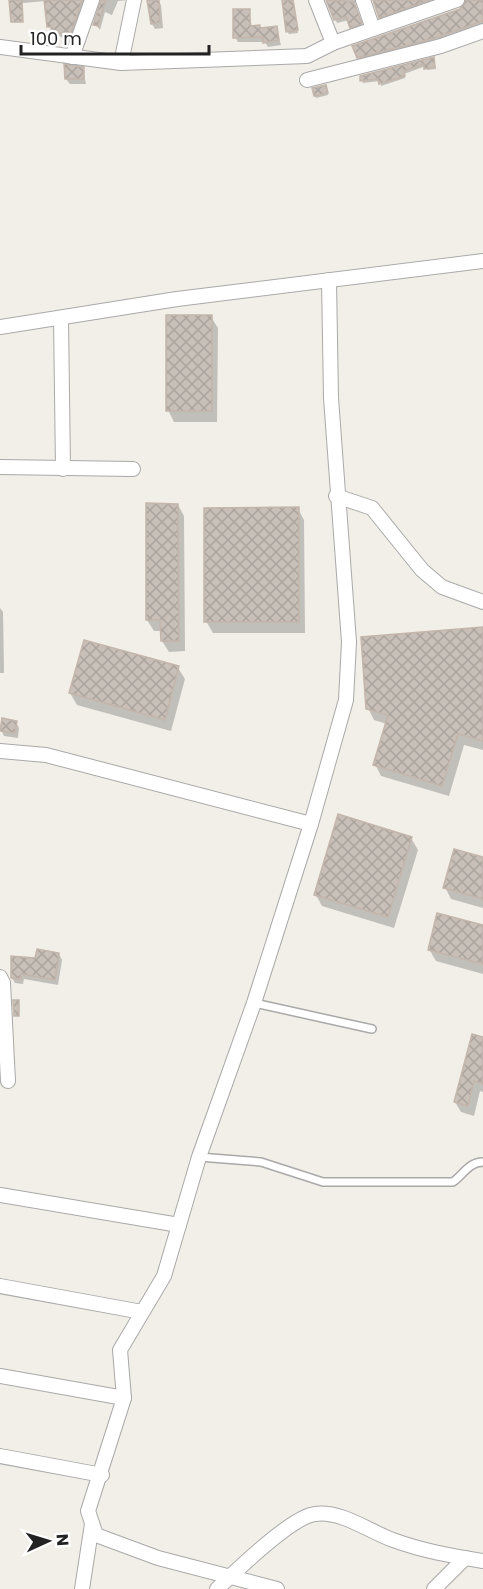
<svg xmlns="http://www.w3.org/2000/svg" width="483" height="1589" viewBox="0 0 483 1589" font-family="Poppins,sans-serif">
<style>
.shadow{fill:#0003}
.building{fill:url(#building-cross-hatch);stroke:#c4b6ab;stroke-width:1.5}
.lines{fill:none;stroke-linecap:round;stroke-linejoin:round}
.lane-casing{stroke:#a9a9a9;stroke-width:10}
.street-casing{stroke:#a9a9a9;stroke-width:16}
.lane{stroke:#fff;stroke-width:7}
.street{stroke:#fff;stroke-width:14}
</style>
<defs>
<pattern id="building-cross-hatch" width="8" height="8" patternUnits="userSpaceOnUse" patternTransform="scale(1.5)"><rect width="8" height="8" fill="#c7bfb8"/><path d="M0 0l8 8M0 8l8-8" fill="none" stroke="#aba49e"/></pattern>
</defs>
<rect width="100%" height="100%" fill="#f2efe9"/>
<g class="shadow">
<path d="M 10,0 L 87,0 L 72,40 L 55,35 L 51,31 L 45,1 L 13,4 Z"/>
<path d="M 102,0 L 128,0 L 118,1 L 112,15 L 105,12 L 100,30 L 95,24 Z"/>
<path d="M 158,0 L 161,5 L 163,28 L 155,29 L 152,24 Z"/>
<path d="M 327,0 L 358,0 L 355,3 L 363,27 L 353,31 L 349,20 L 337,23 Z"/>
<path d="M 373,0 L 441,0 L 382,21 Z"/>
<path d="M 467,0 L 483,0 L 483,24 L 435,42 L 360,61 L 358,57 L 461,10 Z"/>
<path d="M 293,3 L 298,33 L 289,34 L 287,31 Z"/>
<path d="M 249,10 L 252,27 L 260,30 L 276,27 L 281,45 L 268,47 L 265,42 L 238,42 L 235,37 Z"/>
<path d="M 434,59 L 436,69 L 427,70 L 426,66 L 404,74 L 405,78 L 381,86 L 380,81 L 363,83 L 362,81 L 361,77 Z"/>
<path d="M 83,69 L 86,84 L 70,84 L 66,79 Z"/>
<path d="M 326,89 L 328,95 L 316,98 L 315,96 Z"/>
<path d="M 211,317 L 218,328 L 217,422 L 174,422 L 168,410 Z"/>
<path d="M 178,505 L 184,516 L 185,651 L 169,652 L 162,641 L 162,631 L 154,631 L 147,620 Z"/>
<path d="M 298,509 L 304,520 L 305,633 L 213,633 L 206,621 Z"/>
<path d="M 0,608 L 3,612 L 4,673 L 0,673 Z"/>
<path d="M 483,629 L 483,750 L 464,745 L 449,796 L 381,776 L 375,764 L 387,724 L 374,720 L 368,708 Z"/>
<path d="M 178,668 L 185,679 L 171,731 L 77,705 L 70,693 Z"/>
<path d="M 16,722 L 19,728 L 18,738 L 4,736 L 1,730 Z"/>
<path d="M 411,838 L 418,850 L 394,928 L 322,906 L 316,895 Z"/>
<path d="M 483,859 L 483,908 L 451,899 L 445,887 Z"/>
<path d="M 483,927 L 483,974 L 436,961 L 429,949 Z"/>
<path d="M 59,954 L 62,960 L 58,985 L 24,979 L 23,984 L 15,983 L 12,978 L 37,959 Z"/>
<path d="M 483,1038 L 483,1092 L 480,1091 L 474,1116 L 461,1112 L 455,1102 Z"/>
</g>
<g class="building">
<path d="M 9,0 L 22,0 L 23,22 L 11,22 Z"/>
<path d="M 44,0 L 82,0 L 70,36 L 51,30 L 52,27 L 47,27 Z"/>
<path d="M 101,0 L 106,0 L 98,26 L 93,25 Z"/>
<path d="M 147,0 L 159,0 L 160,22 L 151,24 Z"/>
<path d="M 282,0 L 293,0 L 298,30 L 286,32 Z"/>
<path d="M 326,0 L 354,2 L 362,24 L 350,28 L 346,17 L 334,20 Z"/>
<path d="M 373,0 L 430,0 L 379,18 Z"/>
<path d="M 466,0 L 483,0 L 483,21 L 432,39 L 357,58 L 352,46 L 460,9 Z"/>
<path d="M 233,9 L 250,9 L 250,26 L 260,25 L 260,28 L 277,26 L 279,40 L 263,43 L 263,37 L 233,38 Z"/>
<path d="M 434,57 L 435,67 L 424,69 L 424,64 L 404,71 L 405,76 L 379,84 L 378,79 L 360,81 L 360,76 Z"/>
<path d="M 64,64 L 84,67 L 84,79 L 65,79 Z"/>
<path d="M 326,85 L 328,93 L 314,96 L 312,88 Z"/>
<rect x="166" y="315" width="46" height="96"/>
<path d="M 146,503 L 178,504 L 179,641 L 161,641 L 160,620 L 146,620 Z"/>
<path d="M 299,507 L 299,622 L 204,622 L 204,508 Z"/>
<path d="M 483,627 L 483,741 L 458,734 L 442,786 L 373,765 L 388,715 L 366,709 L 361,637 Z"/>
<path d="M 84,640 L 179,666 L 165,720 L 69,693 Z"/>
<path d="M 2,718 L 17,721 L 15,733 L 0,731 Z"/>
<path d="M 338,814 L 412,837 L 388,917 L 314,895 Z"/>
<path d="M 454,849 L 483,857 L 483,899 L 443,888 Z"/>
<path d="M 437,913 L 483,925 L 483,964 L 428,950 Z"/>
<path d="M 37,949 L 59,953 L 55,980 L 21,974 L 21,979 L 11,978 L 11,956 L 35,958 Z"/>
<path d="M 13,1000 L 19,1000 L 19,1016 L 14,1016 Z"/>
<path d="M 472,1034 L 483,1037 L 483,1084 L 474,1081 L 468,1106 L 454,1102 Z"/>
</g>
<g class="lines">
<g class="lane-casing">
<g id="lane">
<path d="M 254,1003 L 372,1029"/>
<path d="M 199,1157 L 261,1162 L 323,1182 L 453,1182 C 464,1174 469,1162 483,1162"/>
</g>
</g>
<g class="street-casing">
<g id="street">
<path d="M 316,0 L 333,43"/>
<path d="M 363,0 L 373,29"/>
<path d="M 0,47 L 121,63 L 307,56 L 333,43 L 457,0"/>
<path d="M 72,57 L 92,0"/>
<path d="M 121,63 L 134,0"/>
<path d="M 307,80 L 441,46 L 483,31"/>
<path d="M 61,318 L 63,469"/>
<path d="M 0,327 L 177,299 L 483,261"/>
<path d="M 0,467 L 133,469"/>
<path d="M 336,496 L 372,508 L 422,570 L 442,587 L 483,602"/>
<path d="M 0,751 L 46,755 L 311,824"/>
<path d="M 0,977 L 3,983 L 8,1081"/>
<path d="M 0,1195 L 179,1225"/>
<path d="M 0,1286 L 142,1312"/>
<path d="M 0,1376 L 124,1398"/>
<path d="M 0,1456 L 102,1475"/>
<path d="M 82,1589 L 92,1524"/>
<path d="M 217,1589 C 236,1571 291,1517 315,1514 C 341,1510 370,1532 393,1540 C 423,1551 452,1556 483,1561"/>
<path d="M 277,1589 L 158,1558 L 96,1535 L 88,1511 L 124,1398 L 120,1350 L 164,1276 L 199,1157 L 254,1003 L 311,824 L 346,700 L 349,642 L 331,398 L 329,280"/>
<path d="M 434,1589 L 465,1558"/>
</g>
</g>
<use href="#lane" class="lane"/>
<use href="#street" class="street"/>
</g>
<g transform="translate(48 1541) rotate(86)" stroke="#ffffff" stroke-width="4.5" paint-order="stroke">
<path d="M0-4.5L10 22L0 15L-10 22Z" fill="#222222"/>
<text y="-9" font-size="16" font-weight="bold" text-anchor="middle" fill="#222222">N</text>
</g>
<path d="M21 45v9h188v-9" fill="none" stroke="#222222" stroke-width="3"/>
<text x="30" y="45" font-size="18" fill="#222222" stroke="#ffffff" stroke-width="4.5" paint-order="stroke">100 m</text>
</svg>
